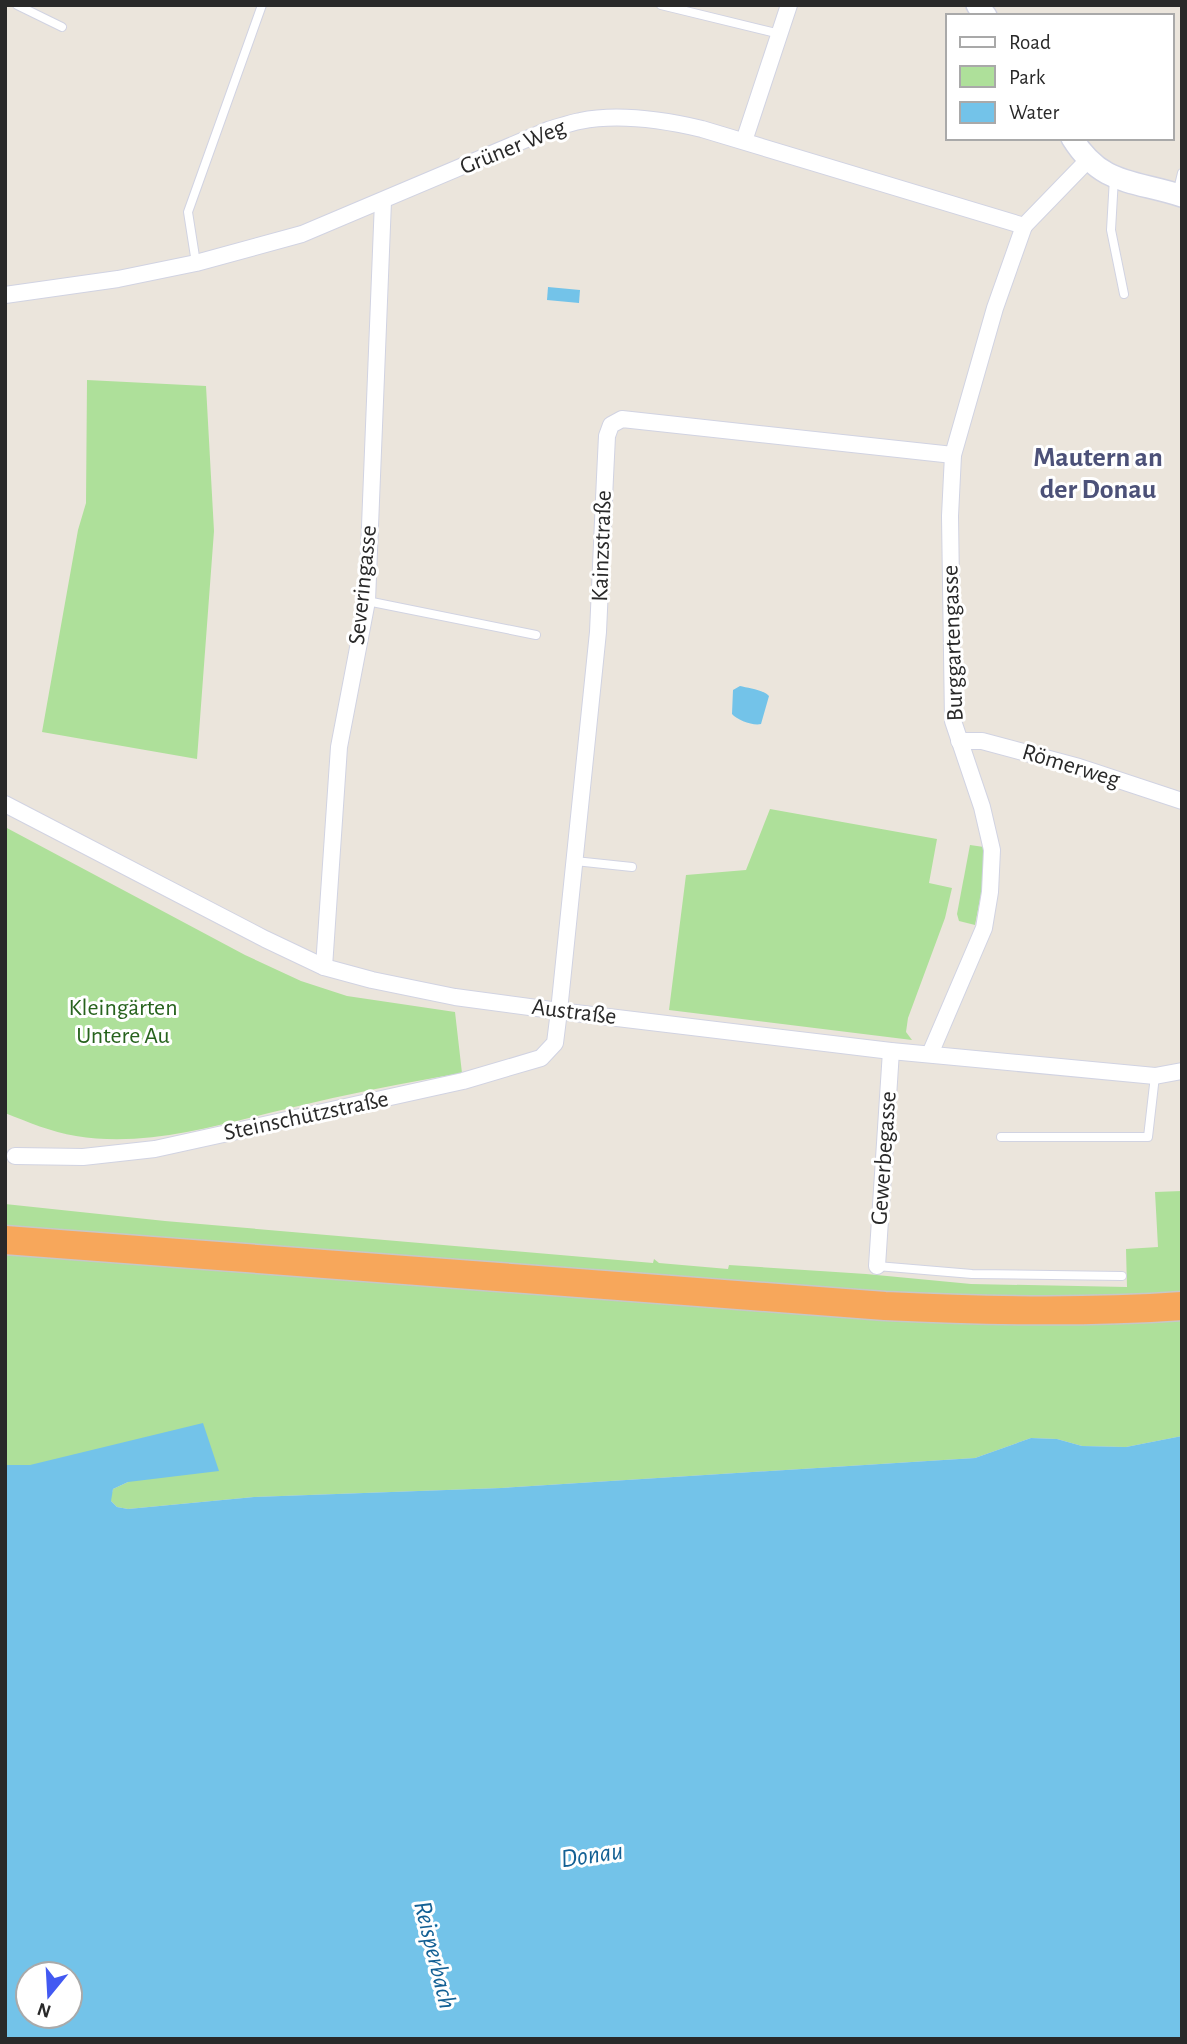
<svg xmlns="http://www.w3.org/2000/svg" width="1187" height="2044" viewBox="0 0 1187 2044" font-family="'Alegreya Sans',sans-serif">
<style>
.green{fill:#aee09a}
.water{fill:#73c3e9;fill-rule:evenodd}
.lines{fill:none;stroke-linecap:round;stroke-linejoin:round}
.lane-casing{stroke:#d1d3e2;stroke-width:10}
.street-casing{stroke:#d1d3e2;stroke-width:18}
.secondary-casing{stroke:#d1d3e2;stroke-width:24}
.highway-casing{stroke:#c7c7c7;stroke-width:31}
.lane{stroke:#fff;stroke-width:8}
.street{stroke:#fff;stroke-width:16}
.secondary{stroke:#fff;stroke-width:21}
.highway{stroke:#f7a75b;stroke-width:28}
.labels{text-anchor:middle;dominant-baseline:central;stroke-width:6;stroke-linejoin:round;paint-order:stroke}
.street-label{font-size:24px;fill:#292929;stroke:#fff}
.park-label{font-size:24px;fill:#27631d;stroke:#fff}
.water-label{font-size:26px;font-style:italic;fill:#136094;stroke:#fff}
.quarter-label{font-size:28px;font-weight:bold;fill:#4c5178;stroke:#fff}
</style>
<rect width="100%" height="100%" fill="#ebe5dc"/>
<g class="green">
<path d="M 87,380 L 206,386 L 214,531 L 197,759 L 42,732 L 78,530 L 86,503 Z"/>
<path d="M 770,809 L 937,839 L 929,883 L 952,888 L 945,918 L 908,1018 L 906,1032 L 912,1040 L 669,1010 L 686,875 L 746,870 Z"/>
<path d="M 5,827 L 245,955 L 301,981 L 347,996 L 455,1012 L 462,1073 C 404,1083 347,1094 290,1108 C 221,1124 148,1148 76,1136 C 51,1132 28,1122 5,1113 Z"/>
<path d="M 970,845 L 984,847 L 983,884 L 975,925 L 959,921 L 957,914 Z"/>
<path d="M 1182,1191 L 1182,1295 L 1084,1299 L 885,1294 L 5,1229 L 5,1204 L 165,1221 L 653,1263 L 654,1259 L 659,1263 L 728,1269 L 729,1265 L 866,1274 L 971,1284 L 1127,1287 L 1126,1249 L 1158,1247 L 1155,1192 Z"/>
<path d="M 5,1253 L 884,1319 C 984,1324 1082,1323 1182,1318 L 1182,1436 L 1126,1447 L 1082,1446 L 1057,1439 L 1031,1438 L 975,1458 L 501,1488 L 254,1497 L 128,1509 L 117,1507 L 110,1500 L 113,1489 L 128,1482 L 30,1465 L 5,1465 Z"/>
</g>
<g class="water">
<path d="M 548,287 L 580,290 L 579,303 L 547,300 Z"/>
<path d="M 740,686 C 748,688 764,690 769,696 L 761,724 C 753,726 737,720 732,714 L 733,690 Z"/>
<path d="M 203,1423 L 219,1471 L 128,1482 L 113,1489 L 111,1501 L 117,1507 L 128,1509 L 254,1497 L 501,1488 L 975,1458 L 1031,1438 L 1057,1439 L 1082,1446 L 1126,1447 L 1182,1436 L 1182,2039 L 5,2039 L 5,1465 L 30,1465 ZM 70,1974 L 70,2016 L 28,2016 L 28,1974 Z"/>
</g>
<g class="lines">
<g class="lane-casing">
<g id="lane">
<path d="M 17,5 L 62,27"/>
<path d="M 661,5 L 780,34"/>
<path d="M 1114,178 L 1111,230 L 1124,294"/>
<path d="M 1177,194 L 1182,173"/>
<path d="M 196,263 L 188,212 L 262,5"/>
<path d="M 367,601 L 536,635"/>
<path d="M 575,861 L 632,867"/>
<path d="M 1001,1137 L 1148,1137 L 1155,1076"/>
<path d="M 877,1266 L 972,1274 L 1122,1276"/>
</g>
</g>
<g class="street-casing">
<g id="street">
<path d="M 744,141 L 789,5"/>
<path d="M 1024,226 L 1088,160"/>
<path d="M 5,295 L 118,279 L 196,263 L 302,234 L 548,130 C 559,127 569,123 580,121 C 619,113 664,120 702,129 L 1024,226"/>
<path d="M 959,741 L 982,741 L 1079,767 L 1182,801"/>
<path d="M 5,804 L 265,939 L 324,967 L 372,980 L 455,997 L 559,1011 L 891,1051 L 1155,1076 L 1182,1071"/>
<path d="M 324,967 L 339,747 L 367,601 L 383,201"/>
<path d="M 930,1054 L 984,928 L 990,892 L 992,850 L 982,807 L 953,721 L 950,516 L 953,455 L 995,308 L 1024,226"/>
<path d="M 15,1156 L 83,1157 L 155,1149 L 463,1081 L 541,1058 L 555,1043 L 559,1011 L 598,632 L 605,477 L 607,436 L 611,425 L 622,419 L 953,455"/>
<path d="M 877,1266 L 891,1051"/>
</g>
</g>
<g class="secondary-casing">
<g id="secondary">
<path d="M 977,5 L 986,16"/>
<path d="M 1072,138 C 1102,186 1133,180 1182,196"/>
</g>
</g>
<g class="highway-casing">
<path id="highway" d="M 5,1240 L 885,1306 C 984,1311 1083,1313 1182,1306"/>
</g>
<use href="#lane" class="lane"/>
<use href="#street" class="street"/>
<use href="#secondary" class="secondary"/>
<use href="#highway" class="highway"/>
</g>
<g class="labels">
<g class="street-label">
<text transform="translate(513 147) rotate(-22)">Grüner Weg</text>
<text transform="translate(602 546) rotate(-88)">Kainzstraße</text>
<text transform="translate(363 585) rotate(-84)">Severingasse</text>
<text transform="translate(953 643) rotate(-92)">Burggartengasse</text>
<text transform="translate(1071 766) rotate(17)">Römerweg</text>
<text transform="translate(574 1012) rotate(7)">Austraße</text>
<text transform="translate(306 1116) rotate(-12)">Steinschützstraße</text>
<text transform="translate(884 1158) rotate(-86)">Gewerbegasse</text>
</g>
<g class="park-label">
<text x="123" y="1008">Kleingärten<tspan x="123" dy="28">Untere Au</tspan></text>
</g>
<g class="water-label">
<text transform="translate(592 1855) rotate(-8)">Donau</text>
<text transform="translate(435 1955) rotate(76)">Reisperbach</text>
</g>
<g class="quarter-label">
<text x="1098" y="458">Mautern an<tspan x="1098" dy="32">der Donau</tspan></text>
</g>
</g>
<rect width="1187" height="2044" fill="none" stroke="#292929" stroke-width="14"/>
<rect x="946" y="14" width="228" height="126" fill="#ffffff" stroke="#a9a9a9" stroke-width="2"/>
<rect x="960" y="37" width="35" height="10" fill="#ffffff" stroke="#a9a9a9" stroke-width="2"/>
<text x="1009" y="49" font-size="21" fill="#292929">Road</text>
<rect x="960" y="66" width="35" height="21" fill="#aee09a" stroke="#a9a9a9" stroke-width="2"/>
<text x="1009" y="84" font-size="21" fill="#292929">Park</text>
<rect x="960" y="102" width="35" height="21" fill="#73c3e9" stroke="#a9a9a9" stroke-width="2"/>
<text x="1009" y="119" font-size="21" fill="#292929">Water</text>
<g transform="translate(49 1995) rotate(198)"><circle r="33" fill="#ffffff" stroke="#a9a9a9" stroke-width="2"/>
<path d="M0-5L12 26L0 18L-12 26Z" fill="#4259f2"/>
<text y="-10" font-size="19" font-weight="bold" text-anchor="middle" fill="#292929">N</text>
</g>
</svg>
